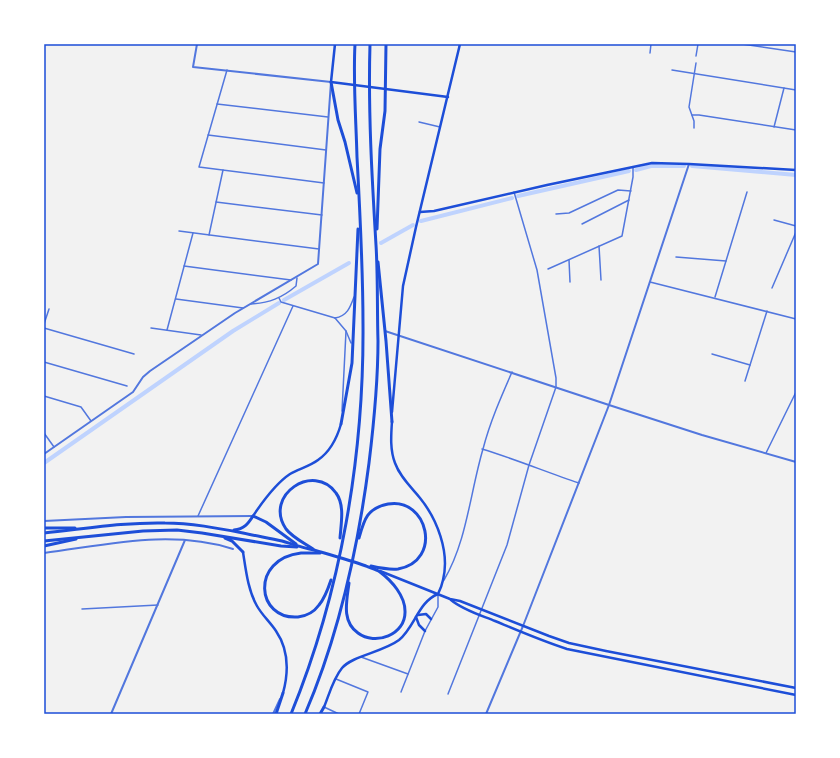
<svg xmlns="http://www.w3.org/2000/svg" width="840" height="758" viewBox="0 0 840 758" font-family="'IBM Plex Sans',sans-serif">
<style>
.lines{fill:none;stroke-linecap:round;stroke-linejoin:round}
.canal{stroke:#bfd3fe;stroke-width:4}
.minor{stroke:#5277de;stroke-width:1.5}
.tertiary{stroke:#5277de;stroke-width:2}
.secondary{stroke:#1d4ed8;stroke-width:2.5}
.primary{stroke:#1d4ed8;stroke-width:2.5}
.motorway{stroke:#1d4ed8;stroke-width:3}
.neatline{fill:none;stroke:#1d4ed8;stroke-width:1.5}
</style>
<rect width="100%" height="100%" fill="#f2f2f2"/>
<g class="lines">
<g class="canal">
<path d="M 692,166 L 796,175"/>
<path d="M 636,170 L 651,166 L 684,166"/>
<path d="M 518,196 L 629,171"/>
<path d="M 421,221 L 512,198"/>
<path d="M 381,243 L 413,225"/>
<path d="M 284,300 L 349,263"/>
<path d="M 44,463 L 233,331 L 279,303"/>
</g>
<g class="minor">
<path d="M 742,44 L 796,52"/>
<path d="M 650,53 L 651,44"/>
<path d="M 696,56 L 698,44"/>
<path d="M 227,70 L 199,167 L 324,183"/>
<path d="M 672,70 L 796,90"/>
<path d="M 217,104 L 328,117"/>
<path d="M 692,115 L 699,115 L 796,130"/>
<path d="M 419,122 L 440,127"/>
<path d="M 774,127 L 784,88"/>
<path d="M 694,128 L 694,121 L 689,107 L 696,63"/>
<path d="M 208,135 L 326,150"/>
<path d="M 216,202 L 322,215"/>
<path d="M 556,214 L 569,213 L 618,190 L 631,191"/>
<path d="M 774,220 L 796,226"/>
<path d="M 582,224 L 629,200"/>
<path d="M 179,231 L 319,249"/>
<path d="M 209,235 L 223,170"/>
<path d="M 599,246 L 601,280"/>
<path d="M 676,257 L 726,261"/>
<path d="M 569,260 L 570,282"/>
<path d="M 184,266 L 291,280"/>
<path d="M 548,269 L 622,236 L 633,177 L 633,167"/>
<path d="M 650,282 L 796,319"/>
<path d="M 772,288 L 796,232"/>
<path d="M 715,297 L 747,192"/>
<path d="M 279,298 L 281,302 L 335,318"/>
<path d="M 176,299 L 243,308"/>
<path d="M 251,304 C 269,303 282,298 296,286 L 297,278"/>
<path d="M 335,318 C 347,316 350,308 354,297"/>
<path d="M 335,318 L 346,331 L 351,343"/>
<path d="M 44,324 L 49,309"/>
<path d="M 44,328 L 134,354"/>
<path d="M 151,328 L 201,335"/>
<path d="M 167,330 L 193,233"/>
<path d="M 712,354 L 750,365"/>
<path d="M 44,362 L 127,386"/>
<path d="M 745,381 L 767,311"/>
<path d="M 44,396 L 81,407 L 91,421"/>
<path d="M 342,411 L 346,331"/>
<path d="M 44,433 L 54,447"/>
<path d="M 482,449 C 515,459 546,472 579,483"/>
<path d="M 766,453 L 796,392"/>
<path d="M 198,516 L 293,306"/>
<path d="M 444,580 C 467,541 470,493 483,449 C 490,422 501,397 512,372"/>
<path d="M 82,609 L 158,605"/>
<path d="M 361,657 L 408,674"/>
<path d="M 336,679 L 368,692 L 359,714"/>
<path d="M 401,692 L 425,631 L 438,607 L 438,594"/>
<path d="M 448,694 L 507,545 L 529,465 L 556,387 L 556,378 L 537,270 L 514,192"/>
<path d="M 324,707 L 339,714"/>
</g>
<g class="tertiary">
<path d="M 385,331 L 609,405 L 702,435 L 796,462"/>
<path d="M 44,454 L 133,392 L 143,377 L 150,371 L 235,313 L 318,264 L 331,82 L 193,67 L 197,44"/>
<path d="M 44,521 L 126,517 L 252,516"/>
<path d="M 44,553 C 107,545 170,529 233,549"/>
<path d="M 111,714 L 185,540"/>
<path d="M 273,714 L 280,699"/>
<path d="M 486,714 L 523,626 L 609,405 L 689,164"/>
</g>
<g class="secondary">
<path d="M 335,44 L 331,82 L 448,97"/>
<path d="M 420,212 L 434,211 L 547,185 L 652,163 L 689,164 L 796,170"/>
<path d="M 392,412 L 403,286 L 416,227 L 460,44"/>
<path d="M 253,516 C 263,501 275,484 290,474 C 299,469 310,466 318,460 C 331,451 337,438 341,424"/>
<path d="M 243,552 C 246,571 248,590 257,606 C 262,615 270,622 276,631 C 289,650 289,671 283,693"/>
<path d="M 418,615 L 426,614 L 431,619"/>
<path d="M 416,617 L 419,625 L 425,631"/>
<path d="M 324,707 C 329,695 333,679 342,668 C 352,656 383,652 399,640 C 415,627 418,602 438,594 C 440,590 442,585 443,580 C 450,552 437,519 420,498 C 411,487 400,477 395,463 C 390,450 391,436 392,421"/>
</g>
<g class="primary">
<path d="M 380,571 L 450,599 L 460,601 L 549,636 L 569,643 L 606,651 L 796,688"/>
<path d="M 451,600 C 463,610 480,615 495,621 C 519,631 542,641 567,649 L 796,695"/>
</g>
<g class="motorway">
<path d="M 331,82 L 338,120 L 345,142 L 357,193"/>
<path d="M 377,229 L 380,149 L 385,111 L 386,44"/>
<path d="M 378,262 L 386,341 L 392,422"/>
<path d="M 341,424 L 352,363 L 358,229"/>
<path d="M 44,528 L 75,528"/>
<path d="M 234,530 C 244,529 248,524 253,516 L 266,522 L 296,544"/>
<path d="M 44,533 C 84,529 125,522 165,523 C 191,523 217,528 243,533 C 256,536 269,538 282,541 C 292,544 303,548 314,550 C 331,555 349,560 366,566 C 370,568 376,569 380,572 C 392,581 405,596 405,611 C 406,635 375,646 358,633 C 341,621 347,600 349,583"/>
<path d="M 225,538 L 232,541 L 243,552"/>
<path d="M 359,538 C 364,520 367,508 388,504 C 428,497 443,561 398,569 C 389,570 380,568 371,566"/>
<path d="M 44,541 L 143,531 L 177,530 L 202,533 L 281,546 L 297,547"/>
<path d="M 44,546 L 76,539"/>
<path d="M 313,549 C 304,543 292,537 286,529 C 263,495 314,462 336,493 C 345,505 341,524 340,538"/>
<path d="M 320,553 C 314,553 307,553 301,553 C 250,559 256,620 298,617 C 307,616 314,612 319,605 C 325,598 328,589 331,580"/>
<path d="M 276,714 L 283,693"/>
<path d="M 291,714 C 341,592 364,456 363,324 C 363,268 360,212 357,157 C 356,119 353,82 355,44"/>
<path d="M 305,714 C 339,635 358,548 369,463 C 374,422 378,382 378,341 C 377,309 378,277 376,245 C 372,178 368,111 370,44"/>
<path d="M 320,714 L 324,707"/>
</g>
</g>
<rect width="840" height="758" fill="none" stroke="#ffffff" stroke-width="90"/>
<rect x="45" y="45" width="750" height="668" class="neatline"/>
</svg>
